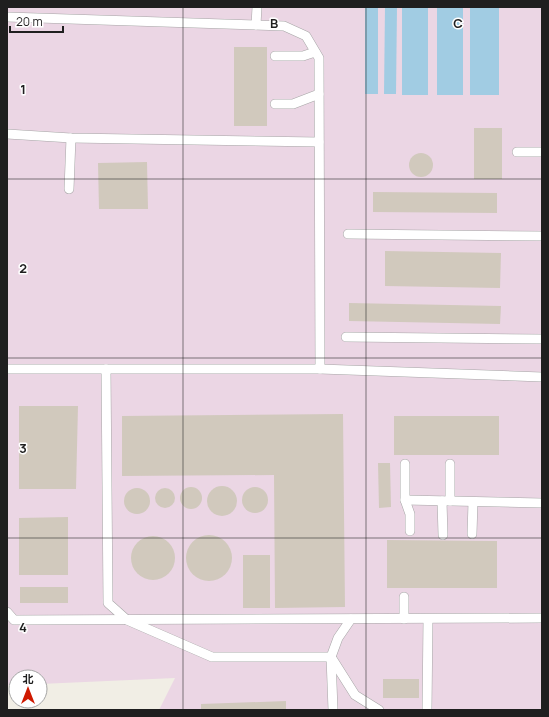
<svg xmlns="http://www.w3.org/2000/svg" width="549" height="717" viewBox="0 0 549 717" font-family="Manrope,'Noto Sans SC',sans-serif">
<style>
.industrial{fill:#ebd6e4}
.water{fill:#a1cce3}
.building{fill:#d1c9bd}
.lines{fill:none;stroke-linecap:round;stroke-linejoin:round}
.service-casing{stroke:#a6a6a6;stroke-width:10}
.service{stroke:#fff;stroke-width:9}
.grid{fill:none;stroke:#1f1f1f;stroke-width:1;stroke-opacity:0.55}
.grid-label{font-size:13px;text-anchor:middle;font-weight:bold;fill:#1f1f1f;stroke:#fff;stroke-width:3;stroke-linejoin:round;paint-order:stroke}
</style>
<rect width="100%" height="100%" fill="#f1eee5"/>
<path class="industrial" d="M 7,7 L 542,7 L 542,710 L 159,710 L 175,678 L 40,684 L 40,677 L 16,677 L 16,685 L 7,685 Z"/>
<g class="water">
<rect x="365" y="7" width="13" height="87"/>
<path d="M 385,7 L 397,7 L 396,94 L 384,94 Z"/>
<rect x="402" y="7" width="26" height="88"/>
<rect x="437" y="7" width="26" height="88"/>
<rect x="470" y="7" width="29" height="88"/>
</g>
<g class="building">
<rect x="234" y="47" width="33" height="79"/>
<rect x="474" y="128" width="28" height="51"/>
<circle cx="421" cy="165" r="12"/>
<path d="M 147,162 L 148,209 L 99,209 L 98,163 Z"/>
<path d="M 373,192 L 497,193 L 497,213 L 373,212 Z"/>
<path d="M 385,251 L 501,253 L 500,288 L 385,286 Z"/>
<path d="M 349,303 L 501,306 L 500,324 L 349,321 Z"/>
<path d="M 19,406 L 78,406 L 76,489 L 19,489 Z"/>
<path d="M 343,414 L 345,607 L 275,608 L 274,475 L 122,476 L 122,416 Z"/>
<rect x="394" y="416" width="105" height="39"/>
<path d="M 378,463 L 390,463 L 391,507 L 379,508 Z"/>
<circle cx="222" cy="501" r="15"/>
<circle cx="255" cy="500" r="13"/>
<circle cx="191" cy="498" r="11"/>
<circle cx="137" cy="501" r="13"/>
<circle cx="165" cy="498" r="10"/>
<path d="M 68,517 L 68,575 L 19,575 L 19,518 Z"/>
<circle cx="209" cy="558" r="23"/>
<circle cx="153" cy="558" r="22"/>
<path d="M 387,540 L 497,541 L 497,588 L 387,588 Z"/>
<rect x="243" y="555" width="27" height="53"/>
<rect x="20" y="587" width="48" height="16"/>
<rect x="383" y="679" width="36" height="19"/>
<path d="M 286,701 L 286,710 L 201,710 L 201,704 Z"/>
</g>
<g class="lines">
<g class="service-casing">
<g id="service">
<path d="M 7,17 L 284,26 L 306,36 L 319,58 L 320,369"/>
<path d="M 256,25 L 257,7"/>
<path d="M 275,56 L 303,56 L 315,52"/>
<path d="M 275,104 L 293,104 L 319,94"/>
<path d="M 7,134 L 71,138 L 319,142"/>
<path d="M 517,152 L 542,152"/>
<path d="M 69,189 L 71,138"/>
<path d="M 348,234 L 542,236"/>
<path d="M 346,337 L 542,339"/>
<path d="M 7,369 L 320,369 L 542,377"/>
<path d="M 106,369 L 108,603 L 127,620 L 212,657 L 331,657 L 355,695 L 379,710"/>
<path d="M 405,464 L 405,500 L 410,514 L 410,531"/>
<path d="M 450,464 L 450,501"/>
<path d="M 405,500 L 542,503"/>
<path d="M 442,501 L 443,535"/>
<path d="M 472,534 L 473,502"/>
<path d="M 404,597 L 404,619"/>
<path d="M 7,612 L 14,620 L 542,618"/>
<path d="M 333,710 L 331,657 L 338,638 L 351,619"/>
<path d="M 427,710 L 428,619"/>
</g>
</g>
<use href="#service" class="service"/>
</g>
<path class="grid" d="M 183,7 L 183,710M 366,7 L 366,710M 7,179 L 542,179M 7,358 L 542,358M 7,538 L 542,538"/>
<g class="grid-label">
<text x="274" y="28">B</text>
<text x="458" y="28">C</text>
<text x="23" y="94">1</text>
<text x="23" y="273">2</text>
<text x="23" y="453">3</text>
<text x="23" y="632">4</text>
</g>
<rect width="549" height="717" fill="none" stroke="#1f1f1f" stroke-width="16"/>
<g transform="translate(28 689)"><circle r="19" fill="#ffffff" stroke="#a5a5a5"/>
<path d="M0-3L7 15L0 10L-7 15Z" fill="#cf1900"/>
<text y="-6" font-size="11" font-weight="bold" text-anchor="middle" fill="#1f1f1f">北</text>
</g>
<path d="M10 26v6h53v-6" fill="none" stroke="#1f1f1f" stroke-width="2"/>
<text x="16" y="26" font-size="12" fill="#1f1f1f" stroke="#ffffff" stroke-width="3" paint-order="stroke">20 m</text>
</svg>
